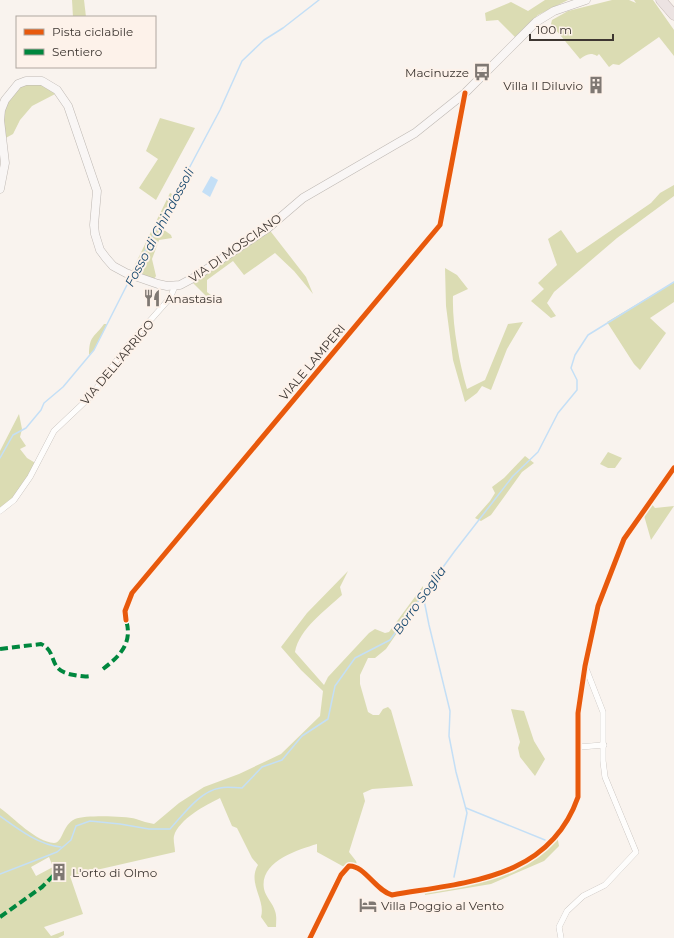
<svg xmlns="http://www.w3.org/2000/svg" width="674" height="938" viewBox="0 0 674 938" font-family="Montserrat,sans-serif">
<style>
.green{fill:#dbdcb3;fill-rule:evenodd}
.water{fill:#c4dff6}
.lines{fill:none;stroke-linecap:round;stroke-linejoin:round}
.stream{stroke:#c4dff6;stroke-width:1.5}
.street-casing{stroke:#beb8b3;stroke-width:6}
.secondary-casing{stroke:#beb8b3;stroke-width:9}
.highway-casing{stroke:#c4b8b5;stroke-width:11}
.street{stroke:#fefdfc;stroke-width:5.5}
.secondary{stroke:#f9f6f5;stroke-width:8}
.highway{stroke:#ece3e2;stroke-width:10}
.quiet{stroke:#00873e;stroke-width:4;stroke-dasharray:8 4;stroke-linecap:butt}
.cycleway-casing{stroke:#fdf2ea;stroke-width:8}
.cycleway{stroke:#e8590c;stroke-width:5}
.labels{text-anchor:middle;dominant-baseline:central;stroke-width:4;stroke-linejoin:round;paint-order:stroke}
.poi-label{font-size:12px;fill:#3d3631;stroke:#fdf2ea;text-anchor:start}
.street-label{font-size:12px;fill:#3d3631;stroke:#fdf2ea}
.water-label{font-size:13px;font-style:italic;fill:#194a70;stroke:#fdf2ea}
</style>
<rect width="100%" height="100%" fill="#f9f3ee"/>
<g class="green">
<path d="M 72,0 L 84,0 L 86,17 L 73,17 Z"/>
<path d="M 545,0 L 568,0 L 538,15 L 515,37 L 498,20 L 486,21 L 485,13 L 511,2 L 528,11 Z"/>
<path d="M 612,0 L 629,0 L 636,3 L 634,0 L 653,0 L 674,30 L 674,56 L 659,37 L 619,65 L 613,64 L 609,67 L 599,54 L 597,56 C 590,52 586,55 580,59 L 551,24 L 552,20 L 568,11 Z"/>
<path d="M 32,80 L 59,92 L 32,106 L 20,120 L 13,134 L 2,140 L 0,120 L 11,91 Z"/>
<path d="M 160,118 L 195,128 L 156,200 L 139,188 L 158,159 L 146,151 Z"/>
<path d="M 674,185 L 674,196 L 617,238 L 554,292 L 547,303 L 556,316 L 551,318 L 531,301 L 544,289 L 538,283 L 557,265 L 548,239 L 561,230 L 577,253 L 581,251 L 651,203 L 660,193 Z"/>
<path d="M 170,193 L 176,196 L 160,227 L 171,235 L 172,238 L 159,240 L 158,243 L 152,259 L 156,276 L 152,282 L 130,275 Z"/>
<path d="M 268,228 L 306,277 L 313,294 L 294,271 L 275,253 L 244,275 L 233,261 L 207,280 L 207,292 L 212,296 L 213,303 L 190,280 Z"/>
<path d="M 445,268 L 457,275 L 468,289 L 453,296 C 452,324 459,362 467,389 L 485,380 L 508,324 L 523,322 L 507,349 L 491,390 L 482,386 L 477,393 L 465,402 L 453,360 L 446,306 Z"/>
<path d="M 674,282 L 674,302 L 650,318 L 666,333 L 640,370 L 634,364 L 607,322 Z"/>
<path d="M 104,324 L 107,324 L 94,350 L 89,355 C 89,335 95,337 104,324 Z"/>
<path d="M 19,414 L 22,429 L 20,437 L 26,446 L 20,449 L 27,458 L 37,464 L 14,500 L 0,511 L 0,451 Z"/>
<path d="M 608,452 L 622,458 L 615,468 L 608,468 L 600,464 Z"/>
<path d="M 525,456 L 534,463 L 522,472 L 491,515 L 481,521 L 475,518 L 490,501 L 495,493 L 492,487 L 504,478 Z"/>
<path d="M 650,502 L 655,508 L 674,506 L 651,540 L 643,512 Z"/>
<path d="M 348,571 L 340,587 L 342,595 C 326,610 299,629 295,652 L 324,685 L 328,677 L 369,633 L 375,629 L 385,633 L 389,632 L 423,586 L 423,595 L 386,649 L 375,658 L 368,658 L 360,675 L 360,684 L 368,712 L 373,715 L 379,715 L 383,709 L 388,707 L 391,710 L 413,786 L 372,789 L 363,793 L 365,801 L 349,852 L 356,861 L 358,868 L 346,868 L 317,852 L 317,844 C 297,850 259,862 264,889 C 266,898 273,903 275,911 C 277,916 276,922 276,927 L 268,927 L 261,917 C 266,900 247,883 258,865 L 252,858 L 237,828 L 232,826 L 220,798 C 206,805 179,819 174,836 C 173,840 175,847 175,852 L 70,876 L 83,914 L 44,927 L 51,936 L 64,931 L 64,935 L 58,938 L 0,938 L 0,808 C 14,818 36,842 54,843 C 63,843 62,825 75,819 C 86,815 124,816 136,819 C 142,821 148,823 154,824 L 179,803 L 204,787 L 239,774 L 281,754 L 320,716 L 323,691 L 301,670 L 281,647 L 307,613 ZM 49,857 L 53,867 L 36,876 L 31,867 Z"/>
<path d="M 511,709 L 524,711 L 534,741 L 545,759 L 535,776 L 520,757 L 518,748 L 520,742 Z"/>
<path d="M 557,835 L 559,846 L 544,861 L 491,884 L 425,895 L 424,889 L 492,877 L 524,864 Z"/>
</g>
<path class="water" d="M 211,176 L 218,180 L 210,197 L 202,192 Z"/>
<g class="lines">
<g class="stream">
<path d="M 134,272 L 220,110 L 242,61 L 264,40 L 283,28 L 319,0"/>
<path d="M 0,458 L 13,435 L 26,428 L 41,410 L 44,403 L 63,387 L 94,350 L 131,277"/>
<path d="M 423,595 L 429,625 L 450,711 L 449,736 L 456,772 L 467,813 L 454,877"/>
<path d="M 466,808 L 545,840"/>
<path d="M 0,816 C 18,829 39,845 61,847"/>
<path d="M 0,874 L 57,852 L 71,840 L 76,826 L 90,821 L 120,824 L 149,829 L 170,829 C 183,815 200,791 220,788 C 227,786 235,788 242,788 L 262,767 L 282,760 L 302,736 L 328,719 L 335,686 L 355,658 L 390,640 L 454,552 L 513,476 L 538,452 L 558,413 L 577,390 L 577,380 L 571,368 L 575,355 L 588,335 L 674,282"/>
</g>
<g class="street-casing">
<g id="street">
<path d="M 0,511 L 14,500 L 30,477 L 54,431 L 91,396 L 125,349 L 170,298 L 175,286"/>
<path d="M 126,620 L 125,611 L 132,593 L 440,225 L 465,93"/>
<path d="M 579,747 L 604,745"/>
<path d="M 310,938 L 341,875 L 349,866 C 364,865 376,891 392,895 C 466,882 549,880 578,797 L 578,713 L 585,666 L 598,606 L 624,539 L 674,468"/>
<path d="M 561,938 L 559,927 L 567,911 L 583,896 L 605,885 L 636,852 L 605,777 L 603,761 L 603,712 L 585,666"/>
</g>
</g>
<g class="secondary-casing">
<path id="secondary" d="M 0,189 L 5,163 L 0,120 L 1,110 L 5,100 L 18,84 L 26,81 L 42,81 L 57,90 L 68,106 L 97,191 L 94,225 L 95,234 L 100,250 L 106,258 L 113,266 L 126,273 L 158,284 L 167,286 L 180,285 L 195,277 L 268,228 L 303,198 L 415,133 L 465,93 L 536,22 L 554,11 L 586,0"/>
</g>
<g class="highway-casing">
<path id="highway" d="M 661,0 L 674,15"/>
</g>
<use href="#street" class="street"/>
<use href="#secondary" class="secondary"/>
<use href="#highway" class="highway"/>
<g class="quiet">
<path d="M 0,649 L 41,644 C 59,652 46,671 74,675 C 79,676 85,677 90,676"/>
<path d="M 103,669 C 120,656 133,643 126,620"/>
<path d="M 0,917 L 42,887 L 55,874"/>
</g>
<g class="cycleway-casing">
<g id="cycleway">
<path d="M 126,620 L 125,611 L 132,593 L 440,225 L 465,93"/>
<path d="M 310,938 L 341,875 L 349,866 C 364,865 376,891 392,895 C 466,882 549,880 578,797 L 578,713 L 585,666 L 598,606 L 624,539 L 674,468"/>
</g>
</g>
<use href="#cycleway" class="cycleway"/>
</g>
<defs>
<g id="bus-bare" transform="scale(1.38)"><path d="M-5-6H5V4H4V6H2V4H-2V6H-4V4H-5ZM-3.5-4V0h7V-4ZM-3.5 1.2v1.5H-2V1.2ZM2 1.2v1.5H3.5V1.2Z" fill="#7f7873" stroke="#fdf2ea" stroke-width="2.5" paint-order="stroke"/></g>
<g id="building-bare" transform="scale(1.38)"><path d="M-4-6H4V6H1V3H-1V6H-4ZM-2.5-4.3h1.7v1.8h-1.7ZM.8-4.3h1.7v1.8H.8ZM-2.5-1h1.7V.8h-1.7ZM.8-1h1.7V.8H.8Z" fill="#7f7873" stroke="#fdf2ea" stroke-width="2.5" paint-order="stroke"/></g>
<g id="restaurant-bare" transform="scale(1.38)"><path d="M-5-6h1v4h1v-4h1v4h1v-4h1v5L-1.5 .5V6h-2V.5L-5-1ZM5-6V6H3V1.5H1.5Q1.5-4 5-6Z" fill="#7f7873" stroke="#fdf2ea" stroke-width="2.5" paint-order="stroke"/></g>
<g id="hotel-bare" transform="scale(1.38)"><path d="M-6-4.5h1.5V1H6V5H4.5V3h-9V5H-6ZM-4 0a1.8 1.8 0 1 1 3.6 0ZM.5 0V-2.5h3Q6-2.5 6 0Z" fill="#7f7873" stroke="#fdf2ea" stroke-width="2.5" paint-order="stroke"/></g>
</defs>
<g fill-rule="evenodd">
<use href="#bus-bare" x="482" y="72"/>
<use href="#building-bare" x="596" y="85"/>
<use href="#restaurant-bare" x="152" y="298"/>
<use href="#building-bare" x="59" y="872"/>
<use href="#hotel-bare" x="368" y="905"/>
</g>
<g class="labels">
<g class="poi-label">
<text x="469" y="72" text-anchor="end">Macinuzze</text>
<text x="583" y="85" text-anchor="end">Villa Il Diluvio</text>
<text x="165" y="298">Anastasia</text>
<text x="72" y="872">L'orto di Olmo</text>
<text x="381" y="905">Villa Poggio al Vento</text>
</g>
<g class="street-label">
<text transform="translate(235 248) rotate(-35)">VIA DI MOSCIANO</text>
<text transform="translate(117 362) rotate(-50)">VIA DELL'ARRIGO</text>
<text transform="translate(312 362) rotate(-50)">VIALE LAMPERI</text>
</g>
<g class="water-label">
<text transform="translate(159 227) rotate(-62)">Fosso di Ghindossoli</text>
<text transform="translate(419 600) rotate(-54)">Borro Soglia</text>
</g>
</g>
<rect x="16" y="16" width="140" height="52" fill="#fdf2ea" stroke="#b0a7a0"/>
<rect x="24" y="29" width="20" height="6" fill="#e8590c" stroke="#b0a7a0"/>
<text x="52" y="36" font-size="12" fill="#3d3631">Pista ciclabile</text>
<rect x="24" y="49" width="20" height="6" fill="#00873e" stroke="#b0a7a0"/>
<text x="52" y="56" font-size="12" fill="#3d3631">Sentiero</text>
<path d="M530 34v6h83v-6" fill="none" stroke="#3d3631" stroke-width="2"/>
<text x="536" y="34" font-size="12" fill="#3d3631" stroke="#fdf2ea" stroke-width="3" paint-order="stroke">100 m</text>
</svg>
